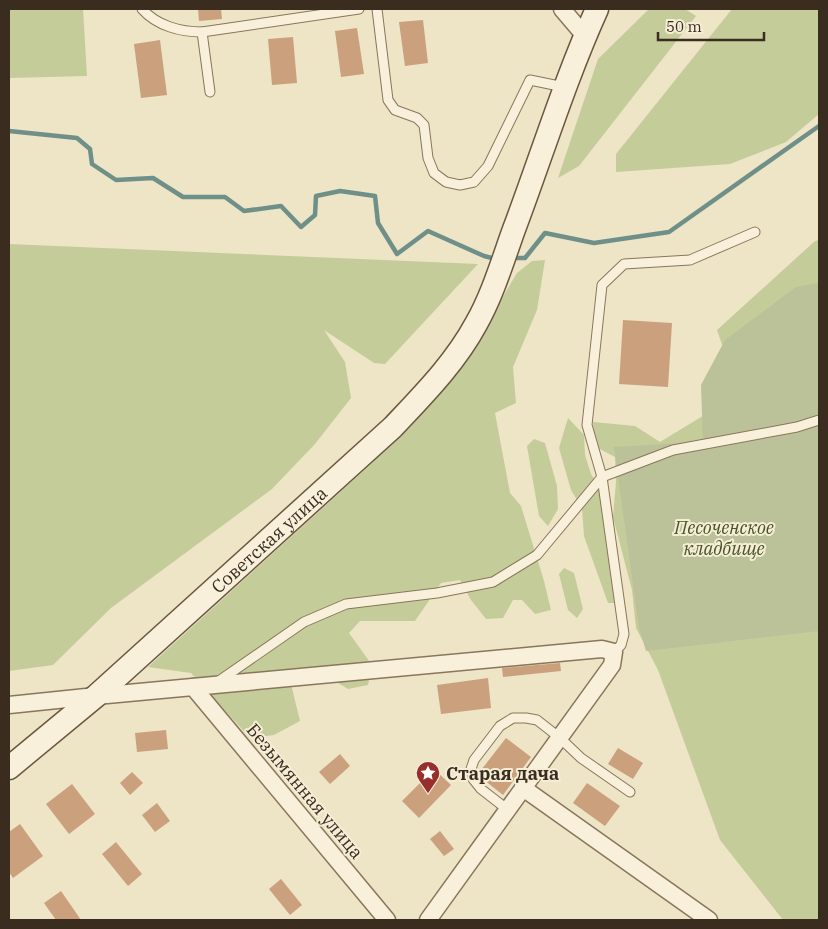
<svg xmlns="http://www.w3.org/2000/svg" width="828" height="929" viewBox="0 0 828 929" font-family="'IBM Plex Serif',serif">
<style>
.green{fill:#c4cc9a}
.cemetery{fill:#bbc199}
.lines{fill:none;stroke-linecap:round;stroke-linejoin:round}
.stream{stroke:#6e9089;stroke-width:4.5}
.building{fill:#cba07d}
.lane-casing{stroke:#89765c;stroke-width:11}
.street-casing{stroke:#89765c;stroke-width:19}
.secondary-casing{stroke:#6b573f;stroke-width:25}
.lane{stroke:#f8f0da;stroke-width:9}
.street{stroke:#f8f0da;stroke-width:16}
.secondary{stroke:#f8f0da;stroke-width:22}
.labels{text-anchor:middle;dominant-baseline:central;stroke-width:4;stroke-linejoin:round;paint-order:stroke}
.park-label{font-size:18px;font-style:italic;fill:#485627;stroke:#f5edd6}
.street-label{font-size:18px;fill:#3a2d20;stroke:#f5edd6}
.poi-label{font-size:18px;font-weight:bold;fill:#3a2d20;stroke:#f5edd6;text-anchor:start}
</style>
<rect width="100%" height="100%" fill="#eee4c6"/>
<g class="green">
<path d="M 9,9 L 83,9 L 87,76 L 9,78 Z"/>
<path d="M 649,9 L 685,9 L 696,16 L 579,166 L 558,178 L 598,59 Z"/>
<path d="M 732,9 L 819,9 L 819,114 L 786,142 L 730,164 L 616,172 L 616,154 Z"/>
<path d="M 819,240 L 819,328 L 740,396 L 717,330 L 815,241 Z"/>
<path d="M 9,244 L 478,264 L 385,364 L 374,363 L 324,330 L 345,362 L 351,398 L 315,444 L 272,489 L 111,608 L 53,665 L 9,671 Z"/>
<path d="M 545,260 L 537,310 L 513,367 L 516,403 L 495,413 L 510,493 L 521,506 L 544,581 L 551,610 L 535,614 L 522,600 L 513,600 L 503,618 L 486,619 L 471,600 L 460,580 L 441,583 L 415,621 L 360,621 L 349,633 L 372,665 L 368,685 L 348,689 L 318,671 L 291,684 L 300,721 L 274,735 L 250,738 L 191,673 L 148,667 L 370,465 L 471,350 L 517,273 L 532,261 Z"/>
<path d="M 711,411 L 819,475 L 819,920 L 783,920 L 720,840 L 658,670 L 636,628 L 632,590 L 613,517 L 616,482 L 615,457 L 594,446 L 593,422 L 635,426 L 660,442 Z"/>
<path d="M 568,418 L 584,435 L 585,455 L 591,474 L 605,496 L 617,603 L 608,603 L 584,536 L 582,508 L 571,490 L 559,448 Z"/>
<path d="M 534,439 L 545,443 L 557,486 L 558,509 L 548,526 L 539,516 L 527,446 Z"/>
<path d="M 564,568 L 574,573 L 583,609 L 577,618 L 568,610 L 559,574 Z"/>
</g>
<path class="cemetery" d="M 819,283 L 819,631 L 646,651 L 639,628 L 614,447 L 703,442 L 701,385 L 725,340 L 796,287 Z"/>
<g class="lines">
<g class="stream">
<path d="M 9,131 L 77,138 L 90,149 L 92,164 L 116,180 L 153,178 L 183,197 L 225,197 L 244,211 L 281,206 L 301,227 L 315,215 L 316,196 L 340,191 L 375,196 L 378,223 L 397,254 L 428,231 L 484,256 L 496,259"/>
<path d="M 512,258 L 525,258 L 545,233 L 594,243 L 669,232 L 819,126"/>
</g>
</g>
<g class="building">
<path d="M 198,9 L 221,9 L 222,19 L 199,21 Z"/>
<path d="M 423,20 L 428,63 L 405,66 L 399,22 Z"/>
<path d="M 357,28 L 364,74 L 341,77 L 335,31 Z"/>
<path d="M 293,37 L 297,83 L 272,85 L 268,39 Z"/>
<path d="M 160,40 L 167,95 L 141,98 L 134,44 Z"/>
<path d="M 623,320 L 672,323 L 668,387 L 619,384 Z"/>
<path d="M 560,663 L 561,671 L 503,677 L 502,668 Z"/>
<path d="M 488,678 L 491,708 L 441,714 L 437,685 Z"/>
<path d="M 166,730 L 168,749 L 137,752 L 135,733 Z"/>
<path d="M 506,738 L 531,757 L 503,795 L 479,776 L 478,774 Z"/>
<path d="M 618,748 L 643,763 L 633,779 L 608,764 Z"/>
<path d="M 340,754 L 350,766 L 330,784 L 319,772 Z"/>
<path d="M 434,769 L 451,785 L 419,818 L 402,801 Z"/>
<path d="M 132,772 L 143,783 L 130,795 L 120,783 Z"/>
<path d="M 587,783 L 620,806 L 605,826 L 573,803 Z"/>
<path d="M 72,784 L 95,814 L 69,834 L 46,804 Z"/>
<path d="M 157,803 L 170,821 L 155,832 L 142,815 Z"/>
<path d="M 20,824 L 43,856 L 13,878 L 9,872 L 9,832 Z"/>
<path d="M 440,831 L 454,849 L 444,856 L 430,839 Z"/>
<path d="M 116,842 L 142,874 L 128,886 L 102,854 Z"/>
<path d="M 281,879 L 302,905 L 290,915 L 269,889 Z"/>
<path d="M 61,891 L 81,920 L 56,920 L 44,903 Z"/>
</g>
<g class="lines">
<g class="lane-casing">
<g id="lane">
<path d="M 142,9 C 157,26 181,32 202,32 L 359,9"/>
<path d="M 377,9 L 388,100 L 395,110 L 417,118 L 424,125 L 428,158 L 434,173 L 446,182 L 460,185 L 474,182 L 488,166 L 530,80 L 564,87"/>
<path d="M 202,32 L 210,92"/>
<path d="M 614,652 L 621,645 L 624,634 L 602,477 L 587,425 L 602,285 L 624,264 L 690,260 L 755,232"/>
<path d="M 216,683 L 304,622 L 346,604 L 437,593 L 493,582 L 537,555 L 602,477 L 673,450 L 797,427 L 819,420"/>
<path d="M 508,810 L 481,789 L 473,779 L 471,769 L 474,760 L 500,726 L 513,718 L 526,718 L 537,720 L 560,738 L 581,758 L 630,792"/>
</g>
</g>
<g class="street-casing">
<g id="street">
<path d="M 562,9 L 585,36"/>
<path d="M 193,687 L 387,920"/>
<path d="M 9,705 L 96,696 L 602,649 L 614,652 L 612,665 L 428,920"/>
<path d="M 523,788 L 709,920"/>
</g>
</g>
<g class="secondary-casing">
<g id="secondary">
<path id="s1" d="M 9,768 L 96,696 L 393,427 C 423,395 455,363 476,324 C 492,296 502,263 513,232 C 541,158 564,82 597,9"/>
</g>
</g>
<use href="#lane" class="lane"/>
<use href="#street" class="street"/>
<use href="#secondary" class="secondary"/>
</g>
<defs>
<g id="sight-pin" transform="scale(1.25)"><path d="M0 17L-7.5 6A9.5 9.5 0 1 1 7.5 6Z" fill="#97302d" stroke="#f5edd6"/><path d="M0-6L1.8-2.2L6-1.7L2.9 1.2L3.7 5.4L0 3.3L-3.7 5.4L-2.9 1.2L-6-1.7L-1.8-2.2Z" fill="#fff"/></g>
</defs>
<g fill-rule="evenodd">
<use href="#sight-pin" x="428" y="773"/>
</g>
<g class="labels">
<g class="park-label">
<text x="724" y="527">Песоченское<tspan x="724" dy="21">кладбище</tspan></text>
</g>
<g class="street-label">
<text stroke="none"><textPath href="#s1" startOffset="346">Советская улица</textPath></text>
<text transform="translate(305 791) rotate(50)">Безымянная улица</text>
</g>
<g class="poi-label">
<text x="446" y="773">Старая дача</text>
</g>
</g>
<rect width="828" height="929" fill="none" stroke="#3a2d20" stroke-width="20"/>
<path d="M658 32v8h106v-8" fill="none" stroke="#3a2d20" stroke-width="2.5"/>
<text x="666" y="32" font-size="15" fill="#3a2d20" stroke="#f5edd6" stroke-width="4" paint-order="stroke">50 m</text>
</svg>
